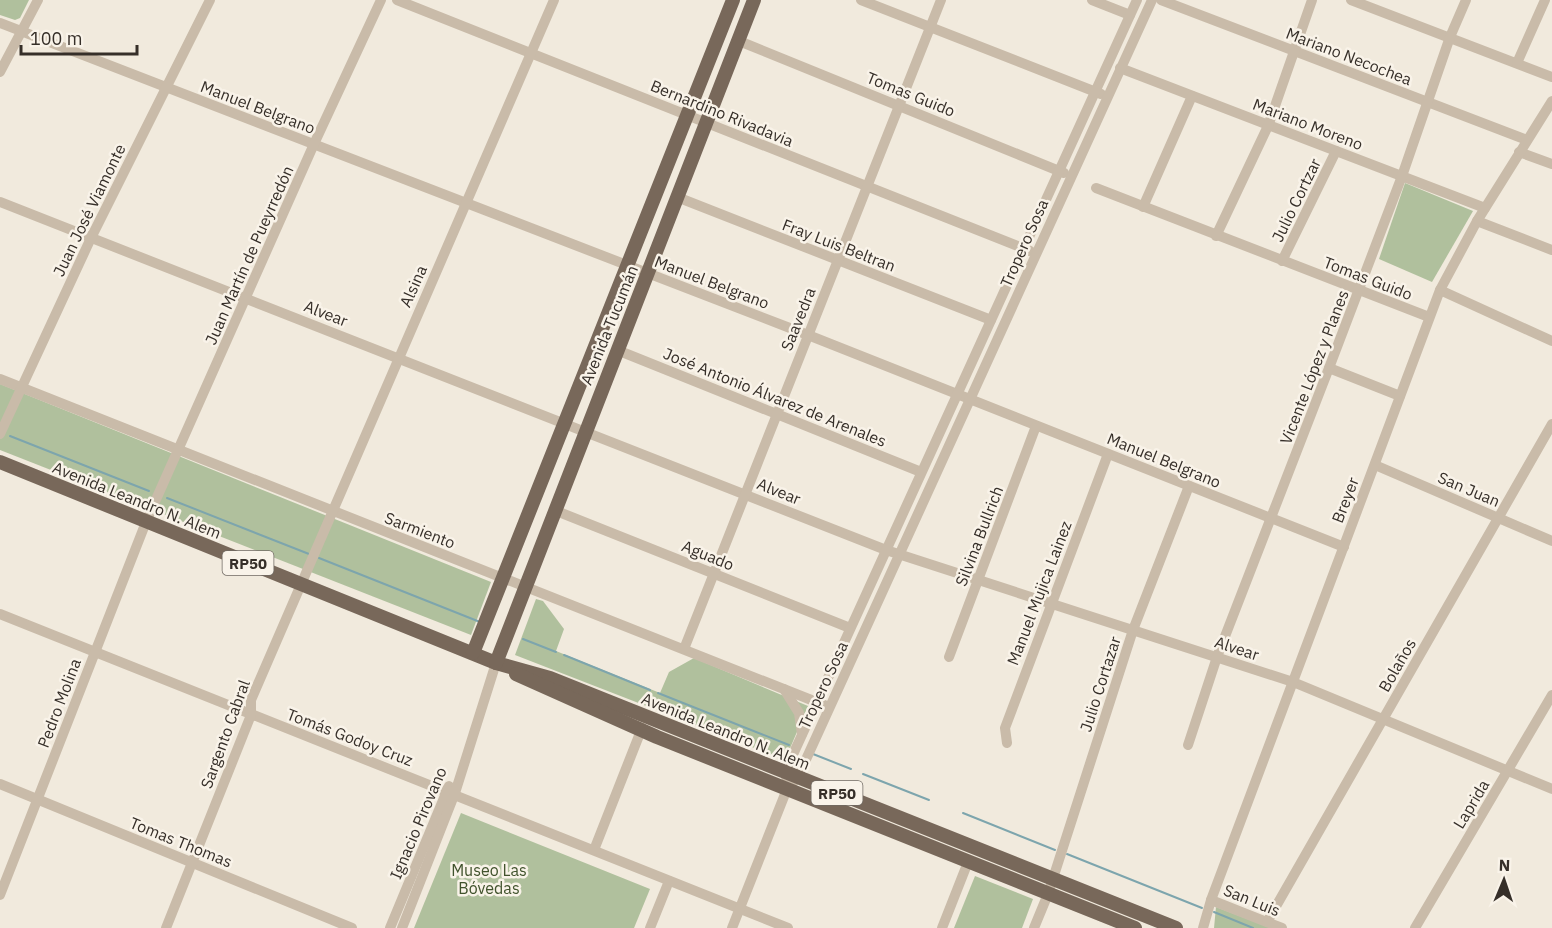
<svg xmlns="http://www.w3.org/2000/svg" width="1552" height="928" viewBox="0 0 1552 928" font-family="'IBM Plex Sans',sans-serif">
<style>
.green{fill:#b0c09d}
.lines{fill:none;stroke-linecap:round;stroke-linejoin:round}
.stream{stroke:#7da5ad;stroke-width:2}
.minor{stroke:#c9bba9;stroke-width:10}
.major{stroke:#78685a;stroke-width:14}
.labels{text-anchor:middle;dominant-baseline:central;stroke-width:5;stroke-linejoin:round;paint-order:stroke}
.shield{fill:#f9f3e9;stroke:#706a63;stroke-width:1.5}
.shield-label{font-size:15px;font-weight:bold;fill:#362f29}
.street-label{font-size:16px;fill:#362f29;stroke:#f9f3e9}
.park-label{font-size:16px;fill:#41532d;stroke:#f9f3e9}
</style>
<rect width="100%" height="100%" fill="#f1eadd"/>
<g class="green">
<path d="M 0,0 L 29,0 L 20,18 L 15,20 L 0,15 Z"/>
<path d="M 1405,183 L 1473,211 L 1432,282 L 1379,259 Z"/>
<path d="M 0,384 L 491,582 L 471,635 L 0,450 Z"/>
<path d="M 536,599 L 543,601 L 564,629 L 556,651 L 660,693 L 669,672 L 694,658 L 808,706 L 785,760 L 515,655 Z"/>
<path d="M 461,813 L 650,889 L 634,928 L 414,928 Z"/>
<path d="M 975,876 L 1033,899 L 1022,928 L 954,928 Z"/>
<path d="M 1216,907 L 1271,928 L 1214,928 Z"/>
</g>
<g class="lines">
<g class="stream">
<path d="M 10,436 L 149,491"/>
<path d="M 167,498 L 309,554"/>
<path d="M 319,558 L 480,622"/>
<path d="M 523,639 L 556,652"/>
<path d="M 564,655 L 650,690"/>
<path d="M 658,693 L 789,745"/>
<path d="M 813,754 L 851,769"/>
<path d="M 863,774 L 929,800"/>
<path d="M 963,813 L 1055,850"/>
<path d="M 1067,854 L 1202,908"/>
<path d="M 1214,912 L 1253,928"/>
</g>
<g class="minor">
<path d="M 397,0 L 1030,251"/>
<path d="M 861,0 L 1101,94"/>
<path d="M 1092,0 L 1130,15"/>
<path d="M 1161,0 L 1527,140"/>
<path d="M 1351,0 L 1552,77"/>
<path d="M 0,23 L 808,335 L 1344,547"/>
<path d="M 739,41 L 1064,173"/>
<path d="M 1517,63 L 1545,0"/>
<path d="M 1120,68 L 1485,208"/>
<path d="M 0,72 L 38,0"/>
<path d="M 1519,152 L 1552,164"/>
<path d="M 1096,188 L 1429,317"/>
<path d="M 677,197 L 991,320"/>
<path d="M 0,202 L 886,550 L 1293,682 L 1552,789"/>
<path d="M 1143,207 L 1192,96"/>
<path d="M 1477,221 L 1552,250"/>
<path d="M 1216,236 L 1268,126 L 1312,0"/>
<path d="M 1282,261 L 1336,151"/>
<path d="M 1440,290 L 1552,341"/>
<path d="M 617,350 L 921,472"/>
<path d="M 1329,368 L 1400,396"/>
<path d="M 0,379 L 829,707"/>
<path d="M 0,434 L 91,238 L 210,0"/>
<path d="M 1375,465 L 1552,541"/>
<path d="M 554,510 L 850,628"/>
<path d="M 0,614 L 788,928"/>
<path d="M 684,649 L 941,0"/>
<path d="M 949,657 L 1036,426"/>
<path d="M 784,689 L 799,713 L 802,734"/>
<path d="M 1007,743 L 1005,728 L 1108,454"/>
<path d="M 1188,745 L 1217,657 L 1329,368 L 1402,176 L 1450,37 L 1466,0"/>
<path d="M 786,777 L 785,772 L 817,702 L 1137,0"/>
<path d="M 0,784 L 352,928"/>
<path d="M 594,850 L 642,728"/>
<path d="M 0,895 L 146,522 L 314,144 L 381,0"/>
<path d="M 1211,900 L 1282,928"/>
<path d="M 1267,922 L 1552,424"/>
<path d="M 166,928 L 251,715 L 251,700 L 554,0"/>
<path d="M 390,928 L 449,786"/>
<path d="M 402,928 L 455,793 L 496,663"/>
<path d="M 650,928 L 669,881"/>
<path d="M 732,928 L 787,789 L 798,777 L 1152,0"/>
<path d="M 942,928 L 968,862"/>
<path d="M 1034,928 L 1048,894 L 1133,630 L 1189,486"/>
<path d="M 1203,928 L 1211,900 L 1440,290 L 1477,221 L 1552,101"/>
<path d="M 1415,928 L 1552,695"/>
</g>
<g class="major">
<path d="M 0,462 L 496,663 L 550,678 L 1176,928"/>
<path d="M 473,653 L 733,0"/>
<path d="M 496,663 L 754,0"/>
<path d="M 516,674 L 657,737 L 1135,928"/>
</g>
</g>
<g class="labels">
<g class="shield">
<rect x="222.5" y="551" width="51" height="24" rx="4.5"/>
<rect x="811.5" y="781" width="51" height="24" rx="4.5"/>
</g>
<g class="shield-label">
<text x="248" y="563">RP50</text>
<text x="837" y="793">RP50</text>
</g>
<g class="street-label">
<text transform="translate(1349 56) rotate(21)">Mariano Necochea</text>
<text transform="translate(911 94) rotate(22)">Tomas Guido</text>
<text transform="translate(258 107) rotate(21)">Manuel Belgrano</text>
<text transform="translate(722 113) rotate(22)">Bernardino Rivadavia</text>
<text transform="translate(1308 124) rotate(21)">Mariano Moreno</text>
<text transform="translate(1296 200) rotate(-64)">Julio Cortzar</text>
<text transform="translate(89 210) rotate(-64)">Juan José Viamonte</text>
<text transform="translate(1024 243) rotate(-66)">Tropero Sosa</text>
<text transform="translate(839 245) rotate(21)">Fray Luis Beltran</text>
<text transform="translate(249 255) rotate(-66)">Juan Martín de Pueyrredón</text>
<text transform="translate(1368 278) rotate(21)">Tomas Guido</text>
<text transform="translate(712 282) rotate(21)">Manuel Belgrano</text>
<text transform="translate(413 286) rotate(-66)">Alsina</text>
<text transform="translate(326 313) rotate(21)">Alvear</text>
<text transform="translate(798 319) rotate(-68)">Saavedra</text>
<text transform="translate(609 325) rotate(-68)">Avenida Tucumán</text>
<text transform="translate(1314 367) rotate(-69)">Vicente López y Planes</text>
<text transform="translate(775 397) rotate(22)">José Antonio Álvarez de Arenales</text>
<text transform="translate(1164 460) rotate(22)">Manuel Belgrano</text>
<text transform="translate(1469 489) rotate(23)">San Juan</text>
<text transform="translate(779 491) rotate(22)">Alvear</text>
<text transform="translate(137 500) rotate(22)">Avenida Leandro N. Alem</text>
<text transform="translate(1345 500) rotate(-69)">Breyer</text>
<text transform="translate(420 530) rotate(21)">Sarmiento</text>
<text transform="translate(979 536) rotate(-69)">Silvina Bullrich</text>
<text transform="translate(708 555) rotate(22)">Aguado</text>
<text transform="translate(1039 593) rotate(-69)">Manuel Mujica Lainez</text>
<text transform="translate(1237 648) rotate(18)">Alvear</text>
<text transform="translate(1397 665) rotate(-60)">Bolaños</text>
<text transform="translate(1100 684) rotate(-72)">Julio Cortazar</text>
<text transform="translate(823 685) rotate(-65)">Tropero Sosa</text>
<text transform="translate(59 703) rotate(-69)">Pedro Molina</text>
<text transform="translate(726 731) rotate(22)">Avenida Leandro N. Alem</text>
<text transform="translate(225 734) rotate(-70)">Sargento Cabral</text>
<text transform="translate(350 737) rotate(21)">Tomás Godoy Cruz</text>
<text transform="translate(1471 804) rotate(-59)">Laprida</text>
<text transform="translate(418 823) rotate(-67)">Ignacio Pirovano</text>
<text transform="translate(181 842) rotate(22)">Tomas Thomas</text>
<text transform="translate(1252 900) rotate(22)">San Luis</text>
</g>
<g class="park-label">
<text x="489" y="870">Museo Las<tspan x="489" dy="18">Bóvedas</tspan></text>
</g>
</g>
<g transform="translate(1504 880) rotate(2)" stroke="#f9f3e9" stroke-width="4.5" paint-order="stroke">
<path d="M0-4.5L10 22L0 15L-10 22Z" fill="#362f29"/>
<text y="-9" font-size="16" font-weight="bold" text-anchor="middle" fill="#362f29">N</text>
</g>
<path d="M21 45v9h116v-9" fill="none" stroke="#362f29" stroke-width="3"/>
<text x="30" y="45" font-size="18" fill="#362f29" stroke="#f9f3e9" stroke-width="4.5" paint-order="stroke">100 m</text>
</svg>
